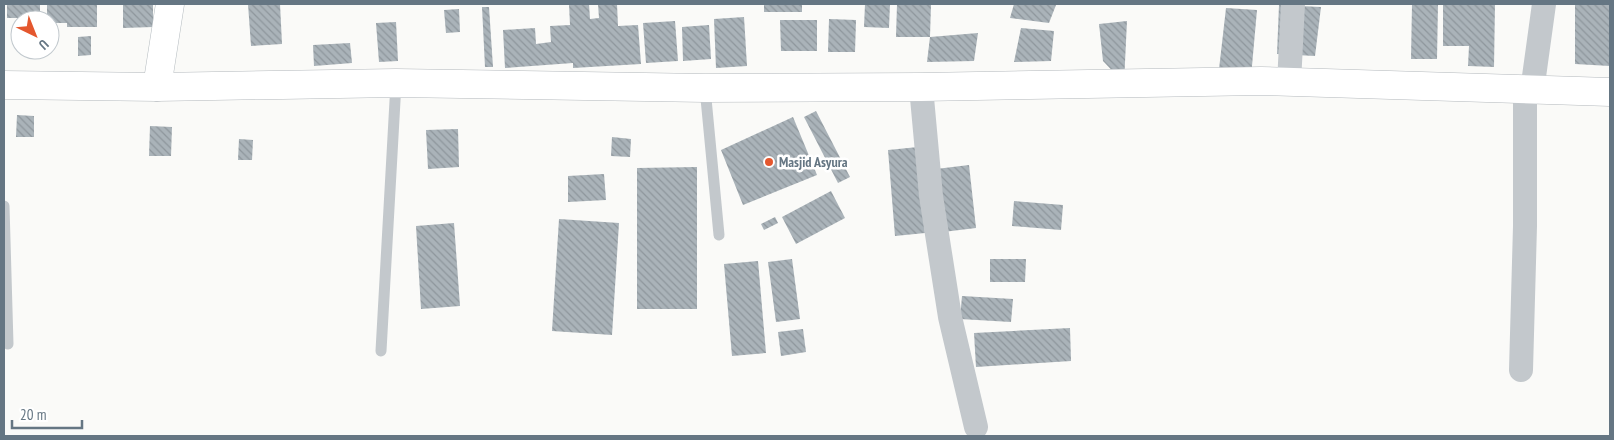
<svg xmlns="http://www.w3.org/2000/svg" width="1614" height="440" viewBox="0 0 1614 440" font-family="'PT Sans Narrow',sans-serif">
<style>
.building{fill:url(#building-back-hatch)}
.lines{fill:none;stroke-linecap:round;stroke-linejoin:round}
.secondary-casing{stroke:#b3babf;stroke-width:29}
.highway-casing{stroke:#b4b9bd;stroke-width:29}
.lane{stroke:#c3c8cc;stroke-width:11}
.street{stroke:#c3c8cc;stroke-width:24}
.secondary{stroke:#fff;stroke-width:28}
.highway{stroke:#fff;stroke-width:28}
.poi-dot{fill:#e4572e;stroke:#fff;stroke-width:2}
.labels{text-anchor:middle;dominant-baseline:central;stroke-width:5;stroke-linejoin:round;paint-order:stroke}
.poi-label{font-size:14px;font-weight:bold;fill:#657683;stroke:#fff;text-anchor:start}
</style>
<defs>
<pattern id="building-back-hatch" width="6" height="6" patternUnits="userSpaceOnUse" patternTransform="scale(1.25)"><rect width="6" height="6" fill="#aab3b9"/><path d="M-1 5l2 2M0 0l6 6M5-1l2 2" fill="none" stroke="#8e969c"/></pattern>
</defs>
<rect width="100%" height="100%" fill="#fafaf8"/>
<g class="building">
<rect x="7" y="4" width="33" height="14"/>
<path d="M 47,4 L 97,4 L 97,27 L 67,27 L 67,23 L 50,23 L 50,20 L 47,20 Z"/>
<path d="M 123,4 L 153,4 L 153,27 L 123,28 Z"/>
<path d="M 248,4 L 280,4 L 282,44 L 251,46 Z"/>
<path d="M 569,4 L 589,4 L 590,19 L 599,18 L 598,4 L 617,4 L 618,26 L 638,25 L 641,64 L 573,68 L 573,63 L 505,68 L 503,30 L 535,28 L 536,44 L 551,42 L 550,26 L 570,25 Z"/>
<rect x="764" y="4" width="38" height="8"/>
<path d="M 865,4 L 890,4 L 889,28 L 864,27 Z"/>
<path d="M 897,4 L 931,4 L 930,37 L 896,37 Z"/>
<path d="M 1014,4 L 1052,4 L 1056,5 L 1049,23 L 1010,18 Z"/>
<path d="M 1412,4 L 1438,4 L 1437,59 L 1411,59 Z"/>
<path d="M 1443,4 L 1495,4 L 1494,67 L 1468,66 L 1469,46 L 1443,46 Z"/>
<path d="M 1575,4 L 1610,4 L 1610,66 L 1575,64 Z"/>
<path d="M 1279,5 L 1321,7 L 1315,56 L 1277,54 Z"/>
<path d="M 482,7 L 489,7 L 493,67 L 485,67 Z"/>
<path d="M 1226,8 L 1257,10 L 1251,77 L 1218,78 Z"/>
<path d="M 459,9 L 460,32 L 446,33 L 444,10 Z"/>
<path d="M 744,17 L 747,66 L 716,68 L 714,19 Z"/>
<path d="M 829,19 L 856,20 L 855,52 L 828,52 Z"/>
<path d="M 780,20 L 817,20 L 817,51 L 781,51 Z"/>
<path d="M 675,21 L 678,61 L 646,63 L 643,23 Z"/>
<path d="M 1127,21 L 1124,83 L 1103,61 L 1099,24 Z"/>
<path d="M 396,22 L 398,61 L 379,62 L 376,23 Z"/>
<path d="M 709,25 L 711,59 L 683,61 L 682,27 Z"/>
<path d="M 1021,28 L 1054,31 L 1051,61 L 1014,62 Z"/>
<path d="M 978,33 L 974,61 L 927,62 L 930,37 Z"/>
<path d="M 91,36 L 91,55 L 78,56 L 78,37 Z"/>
<path d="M 350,43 L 352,63 L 314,66 L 313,45 Z"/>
<path d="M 816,111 L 850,177 L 838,183 L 804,117 Z"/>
<path d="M 17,115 L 34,116 L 34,137 L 16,137 Z"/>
<path d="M 793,117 L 817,175 L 743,205 L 721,150 Z"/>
<path d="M 150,126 L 172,127 L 171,156 L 149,156 Z"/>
<path d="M 458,129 L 459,167 L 428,169 L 426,130 Z"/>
<path d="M 612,137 L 631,139 L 630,157 L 611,156 Z"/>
<path d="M 239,139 L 253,140 L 252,160 L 238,160 Z"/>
<path d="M 918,147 L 925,233 L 895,236 L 888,150 Z"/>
<path d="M 969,165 L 976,228 L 943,232 L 936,169 Z"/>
<path d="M 697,167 L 697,309 L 637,309 L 637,168 Z"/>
<path d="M 604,174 L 606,200 L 568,202 L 568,176 Z"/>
<path d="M 831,191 L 845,218 L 796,244 L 782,217 Z"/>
<path d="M 1014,201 L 1063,205 L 1061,230 L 1012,226 Z"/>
<path d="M 775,217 L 778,223 L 764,230 L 761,224 Z"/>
<path d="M 559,219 L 619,223 L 612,335 L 552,331 Z"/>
<path d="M 454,223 L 460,306 L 421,309 L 416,226 Z"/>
<path d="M 792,259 L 800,319 L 776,322 L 768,262 Z"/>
<path d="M 990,259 L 1026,259 L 1025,282 L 990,282 Z"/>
<path d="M 758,261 L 766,353 L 732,356 L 724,264 Z"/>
<path d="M 962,296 L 1013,299 L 1011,322 L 960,319 Z"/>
<path d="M 1070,328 L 1071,361 L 976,367 L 974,333 Z"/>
<path d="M 803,329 L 806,352 L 781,356 L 778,332 Z"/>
</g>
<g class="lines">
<g class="secondary-casing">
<path id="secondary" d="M 157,87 L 170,4"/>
</g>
<g class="highway-casing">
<path id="highway" d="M 4,85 L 157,87 L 396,83 L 705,88 L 921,87 L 1261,81 L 1610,92"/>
</g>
<g class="lane">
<path d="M 705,88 L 719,235"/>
<path d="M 4,206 L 8,344"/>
<path d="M 381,351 L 396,83"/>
</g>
<g class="street">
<path d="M 1289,83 L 1293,4"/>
<path d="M 921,87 L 931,196 L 950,317 L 976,427"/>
<path d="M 1532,91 L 1544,4"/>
<path d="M 1521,370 L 1525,226 L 1525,91"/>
</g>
<use href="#secondary" class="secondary"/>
<use href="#highway" class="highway"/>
</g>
<circle class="poi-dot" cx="769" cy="162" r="5"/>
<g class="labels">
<g class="poi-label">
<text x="779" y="162">Masjid Asyura</text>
</g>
</g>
<rect width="1614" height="440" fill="none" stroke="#657683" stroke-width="10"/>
<g transform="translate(35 35) rotate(137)"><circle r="24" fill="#ffffff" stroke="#c1c8cd"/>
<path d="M0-4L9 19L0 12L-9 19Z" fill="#e4572e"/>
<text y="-8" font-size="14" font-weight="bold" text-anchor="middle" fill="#657683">U</text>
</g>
<path d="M12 420v8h70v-8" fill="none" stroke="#657683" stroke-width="2.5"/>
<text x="20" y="420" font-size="15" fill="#657683" stroke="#ffffff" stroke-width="4" paint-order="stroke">20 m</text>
</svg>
